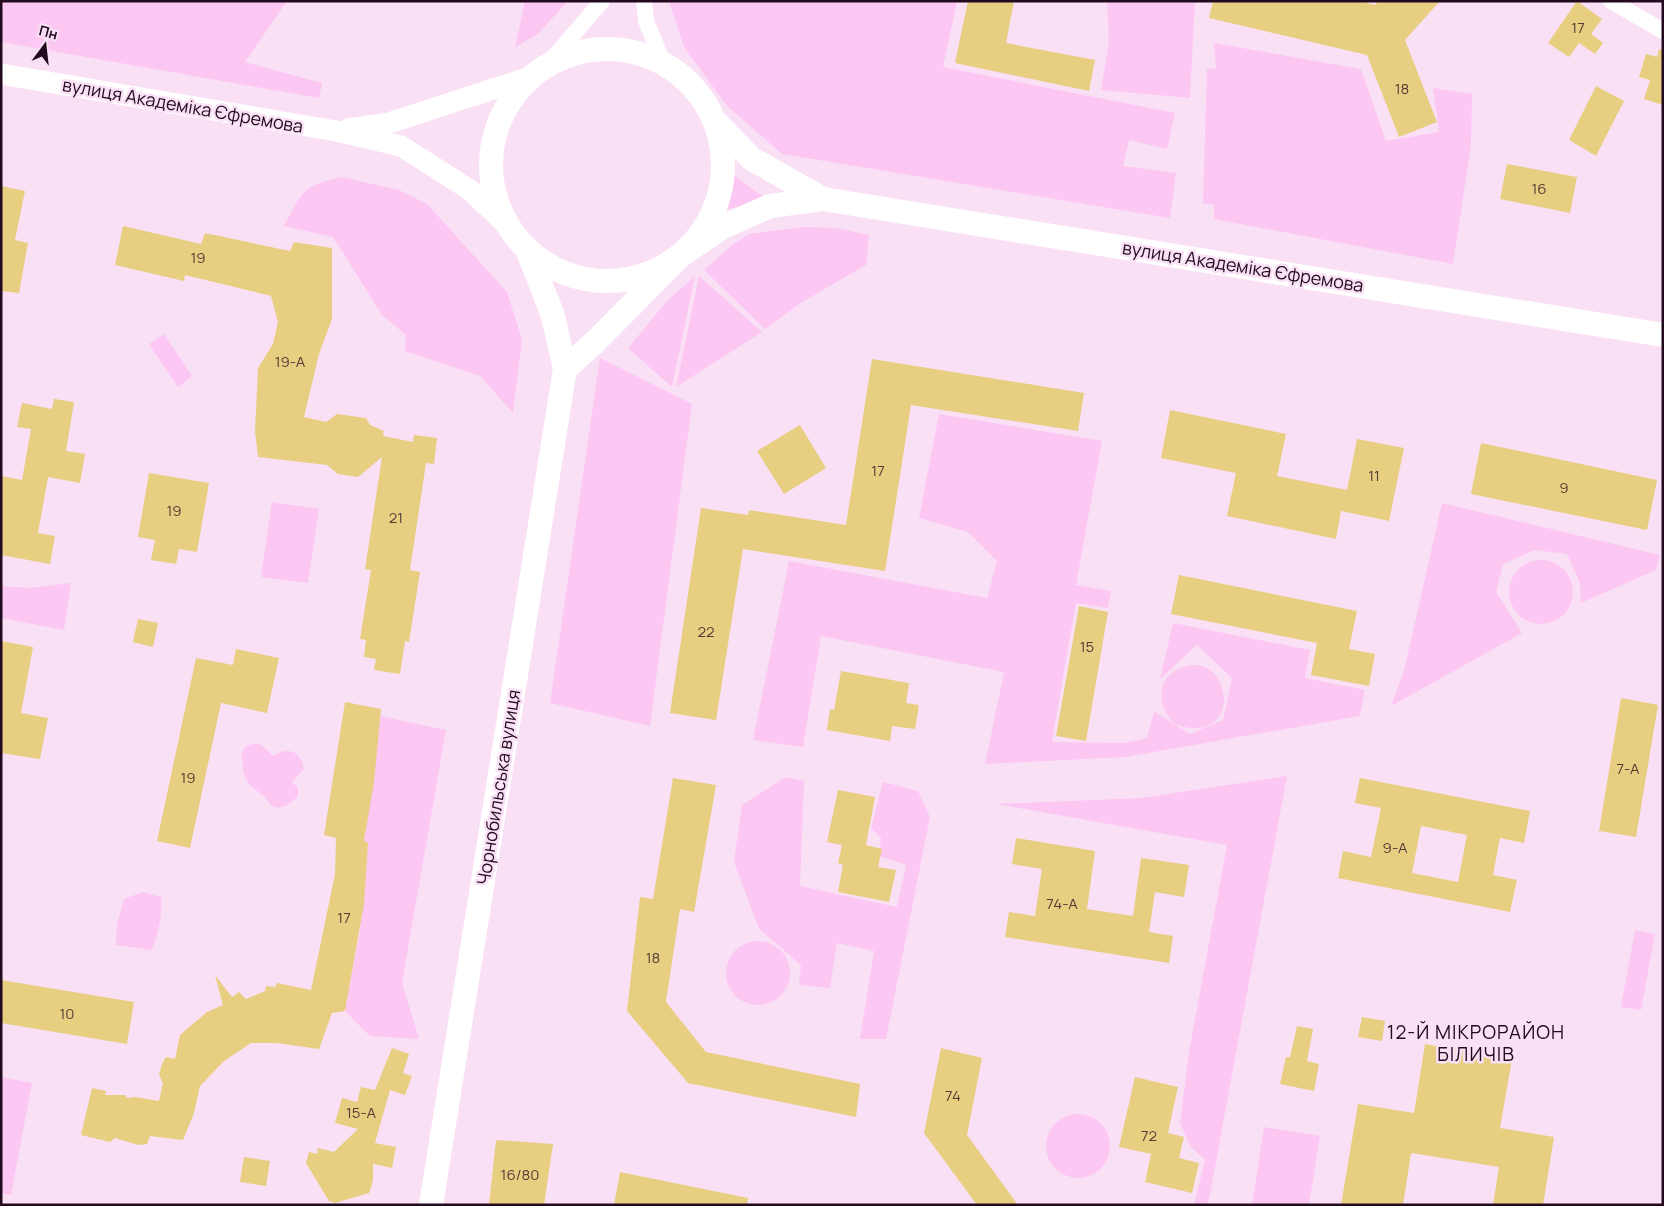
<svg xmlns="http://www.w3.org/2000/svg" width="1664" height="1206" viewBox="0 0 1664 1206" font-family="Manrope,sans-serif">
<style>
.green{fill:#fcc7f3}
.building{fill:#e7ce80;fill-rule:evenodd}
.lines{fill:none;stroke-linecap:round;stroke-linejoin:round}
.minor{stroke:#fff;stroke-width:16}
.tertiary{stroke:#fff;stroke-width:21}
.secondary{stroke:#fff;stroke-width:24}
.labels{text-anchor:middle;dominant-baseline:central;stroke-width:5;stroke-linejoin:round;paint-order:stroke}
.number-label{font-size:15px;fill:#533c37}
.street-label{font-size:18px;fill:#220b1f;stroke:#fae0f5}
.neighbourhood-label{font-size:19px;letter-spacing:1px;fill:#220b1f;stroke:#fae0f5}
</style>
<rect width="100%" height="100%" fill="#fae0f5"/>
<g class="green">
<path d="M 1,1 L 287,1 L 245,62 L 322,83 L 319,98 L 1,42 Z"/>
<path d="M 525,1 L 568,1 L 538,34 L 515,47 Z"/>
<path d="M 669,1 L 957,1 L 943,67 L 1175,113 L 1167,149 L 1129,140 L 1123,166 L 1176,173 L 1170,218 L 782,154 L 727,106 L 684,47 Z"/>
<path d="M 1107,1 L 1195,1 L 1190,98 L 1101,90 L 1109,41 Z"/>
<path d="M 1214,43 L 1361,69 L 1386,141 L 1439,132 L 1433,88 L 1472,94 L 1471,145 L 1453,264 L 1214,219 L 1214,205 L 1203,203 L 1207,68 L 1216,69 Z"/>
<path d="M 734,175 L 766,199 L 728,209 Z"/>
<path d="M 341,177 L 399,190 L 427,204 L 507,292 L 522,340 L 513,413 L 480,376 L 405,351 L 406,335 L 382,315 L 333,237 L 284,226 C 304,191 300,187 341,177 Z"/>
<path d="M 804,227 L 836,228 L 869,235 L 866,265 L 802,302 L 765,329 L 704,270 L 731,246 L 749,234 Z"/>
<path d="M 695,276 L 672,387 L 628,348 L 668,300 Z"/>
<path d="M 699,276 L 762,332 L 676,387 Z"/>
<path d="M 164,334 L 192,376 L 178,387 L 149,344 Z"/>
<path d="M 600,358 L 692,404 L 650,726 L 550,703 Z"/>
<path d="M 939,414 L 1102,441 L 1076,585 L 1111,591 L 1108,608 L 1076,603 L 1052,742 L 1125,743 L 1147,738 L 1154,711 L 1174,724 C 1164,711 1157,700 1164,683 C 1167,675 1174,671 1181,668 C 1225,649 1243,725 1197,728 C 1189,729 1182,726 1175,725 L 1190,734 L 1223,720 L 1232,678 L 1197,645 L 1160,679 L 1173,623 L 1310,650 L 1305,678 L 1365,690 L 1360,716 L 1125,757 L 985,764 L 1004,672 L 821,636 L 803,747 L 753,740 L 789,561 L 987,598 L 997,561 L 968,532 L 919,518 Z"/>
<path d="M 272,502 L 319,509 L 308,583 L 261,577 Z"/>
<path d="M 1442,503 L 1660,555 L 1656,570 L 1581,603 L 1580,583 L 1567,554 L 1535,550 L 1503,564 L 1496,592 L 1522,633 L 1391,706 L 1404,671 Z"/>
<circle cx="1541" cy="592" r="32"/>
<path d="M 71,583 L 64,630 L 1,618 L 1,586 L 30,588 Z"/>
<path d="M 380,716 L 446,730 L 402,983 L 419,1039 L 370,1036 L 345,1011 L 360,930 L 368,843 L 364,841 Z"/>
<path d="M 253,744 L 260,744 L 273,756 C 288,746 301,751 304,769 L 292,782 L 298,788 L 298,796 C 291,803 281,812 271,805 C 268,803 267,798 264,796 C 257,790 249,787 245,777 C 242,770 244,763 241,755 L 245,747 Z"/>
<path d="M 1287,776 L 1208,1205 L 1194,1205 L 1205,1160 L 1190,1146 L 1180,1123 L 1189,1052 L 1227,845 L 996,804 L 1142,798 Z"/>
<path d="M 786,777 L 804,781 L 800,886 L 897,907 L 906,865 L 879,856 L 881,838 L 871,828 L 883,782 L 918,791 L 930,817 L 886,1039 L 860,1039 L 874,951 L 837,943 L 830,988 L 799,985 L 801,965 L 759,929 L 734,862 L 742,805 Z"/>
<path d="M 143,892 L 161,897 C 163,916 158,932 152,950 L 116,945 L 117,924 L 124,899 Z"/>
<path d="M 1635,930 L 1655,934 L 1641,1010 L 1621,1007 Z"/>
<circle cx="758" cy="973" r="32"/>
<path d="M 1,1077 L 32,1083 L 11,1195 L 1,1193 Z"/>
<circle cx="1078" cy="1146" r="32"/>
<path d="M 1264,1127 L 1320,1136 L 1309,1205 L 1252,1205 Z"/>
</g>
<g class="building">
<path d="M 968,1 L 1014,1 L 1006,43 L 1095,60 L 1089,91 L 955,63 Z"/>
<path d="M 1213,1 L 1359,1 L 1376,5 L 1377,1 L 1440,1 L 1405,40 L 1437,122 L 1399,137 L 1367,55 L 1209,18 Z"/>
<path d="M 1577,1 L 1602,19 L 1591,34 L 1603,43 L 1595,54 L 1579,43 L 1569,57 L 1548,43 Z"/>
<path d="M 1659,49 L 1663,50 L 1663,105 L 1644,99 L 1650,80 L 1639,77 L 1646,54 L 1657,57 Z"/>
<path d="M 1596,86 L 1624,101 L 1596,156 L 1569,140 Z"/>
<path d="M 1507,164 L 1577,177 L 1570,213 L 1500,199 Z"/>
<path d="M 1,186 L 25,191 L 15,240 L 28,243 L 19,293 L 1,291 Z"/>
<path d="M 123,226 L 201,244 L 205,233 L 290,251 L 294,242 L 332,248 L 332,319 L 319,354 L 304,417 L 326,422 L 337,414 L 366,418 L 370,425 L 384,431 L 383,436 L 413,442 L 414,435 L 437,438 L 434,464 L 426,463 L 410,570 L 420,572 L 409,642 L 405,641 L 400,674 L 374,670 L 376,659 L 364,657 L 366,640 L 360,639 L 371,570 L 365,569 L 382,457 L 358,477 L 338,474 L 327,465 L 258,457 L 255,431 L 258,368 L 273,344 L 278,322 L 271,296 L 185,275 L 184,281 L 115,265 Z"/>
<path d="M 872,359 L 1084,393 L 1078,431 L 911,405 L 885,571 L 743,549 L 716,720 L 670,713 L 701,508 L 748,515 L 749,510 L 846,525 Z"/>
<path d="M 54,399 L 74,402 L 66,451 L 85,454 L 80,483 L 48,477 L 38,533 L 55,536 L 50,564 L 1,555 L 1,476 L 22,480 L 31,429 L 17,427 L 22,403 L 52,409 Z"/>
<path d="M 1170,410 L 1286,434 L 1277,476 L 1347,490 L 1357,439 L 1404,448 L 1389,521 L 1341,511 L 1336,539 L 1227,516 L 1236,473 L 1161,458 Z"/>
<path d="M 800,425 L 826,468 L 784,494 L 757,451 Z"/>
<path d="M 1481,443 L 1657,480 L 1647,530 L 1471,494 Z"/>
<path d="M 149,473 L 209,483 L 197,552 L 179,549 L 176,564 L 151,560 L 155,540 L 138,537 Z"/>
<path d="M 1179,575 L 1357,611 L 1349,649 L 1375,654 L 1369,686 L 1311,675 L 1317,643 L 1171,614 Z"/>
<path d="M 1079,606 L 1108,612 L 1086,741 L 1056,736 Z"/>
<path d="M 138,619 L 158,623 L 153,647 L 133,642 Z"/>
<path d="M 1,641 L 33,647 L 21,713 L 48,718 L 40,759 L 1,753 Z"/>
<path d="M 236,649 L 279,658 L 267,713 L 221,703 L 190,848 L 157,841 L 196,658 L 233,665 Z"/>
<path d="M 841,671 L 909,683 L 906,703 L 919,705 L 915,729 L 892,726 L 890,741 L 827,730 L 830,709 L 834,710 Z"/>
<path d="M 1621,698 L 1658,705 L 1636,837 L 1599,831 Z"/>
<path d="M 345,702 L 381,709 L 374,782 L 364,841 L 368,843 L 364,904 L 345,1011 L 332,1013 L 319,1049 L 277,1043 L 251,1043 L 224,1061 L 200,1086 L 194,1113 L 183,1140 L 150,1136 L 147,1144 L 138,1145 L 115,1138 L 110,1142 L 81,1135 L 92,1088 L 106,1091 L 105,1095 L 125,1095 L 127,1098 L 135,1097 L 159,1101 L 163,1083 L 159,1075 L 162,1064 L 166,1057 L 175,1059 L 180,1035 L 207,1012 L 223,1005 L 215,975 L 232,997 L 239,992 L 246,999 L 265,991 L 266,986 L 275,987 L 277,983 L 311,990 L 335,874 L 336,838 L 324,835 Z"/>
<path d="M 673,778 L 716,785 L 694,912 L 680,909 L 666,1002 L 706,1052 L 860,1084 L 856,1117 L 688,1083 L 627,1011 L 640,897 L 653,899 Z"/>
<path d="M 1360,778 L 1530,811 L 1524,843 L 1500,838 L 1493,875 L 1517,880 L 1510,912 L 1338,878 L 1343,851 L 1371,857 L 1381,808 L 1355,803 ZM 1421,826 L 1467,835 L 1458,882 L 1412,873 Z"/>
<path d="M 838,790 L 875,797 L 866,845 L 882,849 L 878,867 L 896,870 L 889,902 L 838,892 L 843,865 L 838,863 L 842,845 L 827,842 Z"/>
<path d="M 1016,838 L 1095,851 L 1087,909 L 1133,916 L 1141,858 L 1189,865 L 1184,897 L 1155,892 L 1149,932 L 1173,936 L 1169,963 L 1005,937 L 1009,912 L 1035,916 L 1042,869 L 1012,864 Z"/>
<path d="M 1,980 L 134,1002 L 127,1044 L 1,1023 Z"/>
<path d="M 1362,1017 L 1385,1021 L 1382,1041 L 1358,1037 Z"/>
<path d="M 1297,1026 L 1313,1029 L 1307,1061 L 1319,1064 L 1314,1091 L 1280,1084 L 1286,1057 L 1290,1057 Z"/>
<path d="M 1425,1044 L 1512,1059 L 1500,1128 L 1554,1137 L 1543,1205 L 1493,1205 L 1499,1167 L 1411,1153 L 1403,1205 L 1341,1205 L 1358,1104 L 1414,1113 Z"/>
<path d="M 392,1048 L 409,1054 L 403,1073 L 412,1076 L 405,1095 L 390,1090 L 375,1143 L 396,1147 L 392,1168 L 373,1164 L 373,1181 L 369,1193 L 335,1203 L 329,1201 L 306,1163 L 309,1152 L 317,1154 L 318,1148 L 334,1152 L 358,1129 L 335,1123 L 342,1098 L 357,1102 L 361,1087 L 375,1090 Z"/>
<path d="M 941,1048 L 982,1058 L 967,1135 L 1018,1205 L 977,1205 L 924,1133 Z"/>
<path d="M 1135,1077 L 1178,1087 L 1168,1133 L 1184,1137 L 1179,1158 L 1199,1163 L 1192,1193 L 1145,1182 L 1151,1154 L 1119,1147 Z"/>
<path d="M 496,1140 L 553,1144 L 544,1205 L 489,1205 Z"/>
<path d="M 244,1157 L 270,1161 L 266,1186 L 240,1182 Z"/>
<path d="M 620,1172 L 748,1198 L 747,1205 L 614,1205 Z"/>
</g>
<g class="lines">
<g class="minor">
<path d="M 644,1 L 646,21 L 663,62"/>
<path d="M 1611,1 L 1663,31"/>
<path d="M 548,64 L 602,1"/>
</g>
<g class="tertiary">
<path d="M 1,74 L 336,131 L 401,146 L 470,190 L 507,225"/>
<path d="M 348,129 L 389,123 L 530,77"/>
</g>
<g class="secondary">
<circle cx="607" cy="165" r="116"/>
<path d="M 716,122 L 752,159 L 823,199"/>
<path d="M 565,369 L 595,342 L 680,256 L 723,227 L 770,206 L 823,199 L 1663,335"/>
<path d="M 431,1205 L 565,369 L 553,316 L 527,249"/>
</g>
</g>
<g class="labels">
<g class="number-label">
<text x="1578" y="27">17</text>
<text x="1402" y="88">18</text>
<text x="1539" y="188">16</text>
<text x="198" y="257">19</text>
<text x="290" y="361">19-А</text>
<text x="878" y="470">17</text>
<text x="1374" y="475">11</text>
<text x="1564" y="487">9</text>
<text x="174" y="510">19</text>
<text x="396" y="517">21</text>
<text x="706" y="631">22</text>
<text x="1087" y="646">15</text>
<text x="1628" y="768">7-А</text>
<text x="188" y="777">19</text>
<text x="1395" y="847">9-А</text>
<text x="1062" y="903">74-А</text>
<text x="344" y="917">17</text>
<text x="653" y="957">18</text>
<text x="67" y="1013">10</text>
<text x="953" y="1095">74</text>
<text x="361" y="1112">15-А</text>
<text x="1149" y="1135">72</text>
<text x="520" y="1174">16/80</text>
</g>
<g class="street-label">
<text transform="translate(183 105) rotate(10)">вулиця Академіка Єфремова</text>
<text transform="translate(1243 266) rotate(9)">вулиця Академіка Єфремова</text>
<text transform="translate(498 787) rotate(-81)">Чорнобильська вулиця</text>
</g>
<g class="neighbourhood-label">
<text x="1476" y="1032">12-Й МІКРОРАЙОН<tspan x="1476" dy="22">БІЛИЧІВ</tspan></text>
</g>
</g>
<rect width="1664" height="1206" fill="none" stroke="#220b1f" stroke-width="5"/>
<g transform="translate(45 45) rotate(15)" stroke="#fae0f5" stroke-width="4" paint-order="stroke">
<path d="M0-4L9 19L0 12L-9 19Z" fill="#220b1f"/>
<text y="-8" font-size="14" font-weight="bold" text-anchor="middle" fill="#220b1f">Пн</text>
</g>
</svg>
